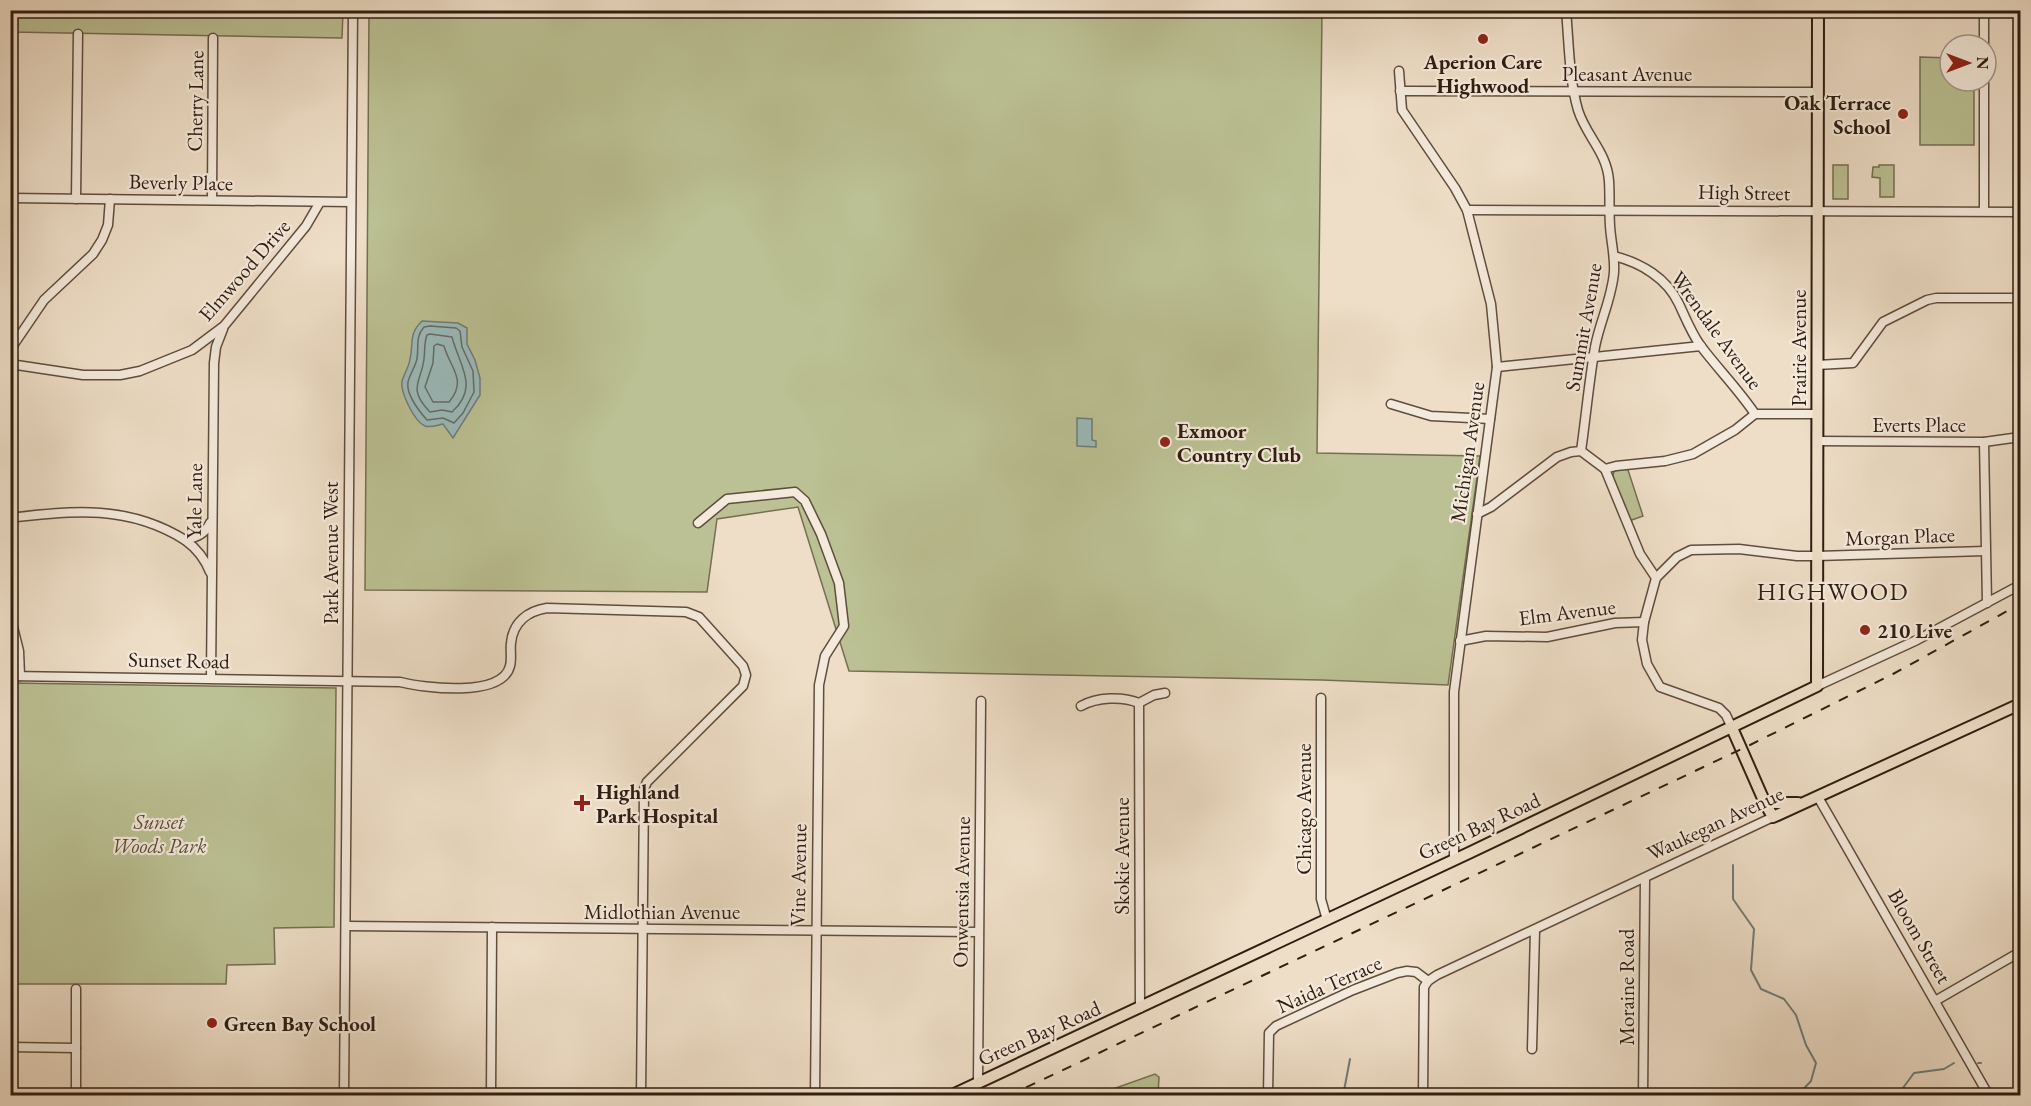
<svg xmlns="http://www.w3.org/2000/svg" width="2031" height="1106" viewBox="0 0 2031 1106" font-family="'EB Garamond',serif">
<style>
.green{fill:#bbc194;stroke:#756f52;stroke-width:1.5}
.water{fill:#9bbbbc;stroke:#707c78;stroke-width:1.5}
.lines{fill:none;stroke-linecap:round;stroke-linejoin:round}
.shore{stroke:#656c66;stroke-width:1.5}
.stream{stroke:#707c78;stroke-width:2}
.minor-casing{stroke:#5f4d3e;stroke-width:11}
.major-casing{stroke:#2f1d11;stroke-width:14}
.minor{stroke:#f4eadb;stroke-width:8}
.major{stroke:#eedec7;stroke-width:10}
.rail{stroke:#2f1d11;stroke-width:2;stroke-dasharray:10 10;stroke-linecap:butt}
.poi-dot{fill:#8f2418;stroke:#f4eadb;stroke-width:2}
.labels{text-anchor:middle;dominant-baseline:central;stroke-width:4.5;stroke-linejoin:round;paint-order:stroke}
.poi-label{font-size:21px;font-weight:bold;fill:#2f1d11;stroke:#f4eadb;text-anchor:start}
.street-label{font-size:21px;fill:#2f1d11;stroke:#f4eadb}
.park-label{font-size:21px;font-style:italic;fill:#594e38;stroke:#f4eadb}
.quarter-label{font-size:24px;letter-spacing:1.5px;fill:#2f1d11;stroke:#f4eadb}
</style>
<rect width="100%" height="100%" fill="#eedec7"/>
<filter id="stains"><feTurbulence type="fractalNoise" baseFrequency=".00333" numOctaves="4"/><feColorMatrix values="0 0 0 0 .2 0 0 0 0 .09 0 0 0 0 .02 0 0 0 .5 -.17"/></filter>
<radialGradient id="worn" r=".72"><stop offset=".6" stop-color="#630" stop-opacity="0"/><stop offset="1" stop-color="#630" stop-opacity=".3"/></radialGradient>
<g class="green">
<path d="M 11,11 L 343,11 L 342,38 L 11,32 Z"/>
<path d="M 369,11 L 1322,11 L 1317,453 L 1480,456 L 1448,685 L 1322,680 L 849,671 L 798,507 L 717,519 L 707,592 L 365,590 Z"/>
<path d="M 1920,57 L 1950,58 L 1950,81 L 1974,81 L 1974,145 L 1920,145 Z"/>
<rect x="1833" y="165" width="15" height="34"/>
<path d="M 1879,165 L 1894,165 L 1894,197 L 1880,197 L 1880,178 L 1872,177 L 1873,167 L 1879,167 Z"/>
<path d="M 1627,467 L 1643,516 L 1629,521 L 1613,476 L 1614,471 Z"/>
<path d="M 11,683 L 336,688 L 334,927 L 274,928 L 275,964 L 227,965 L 226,984 L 11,984 Z"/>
<path d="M 1155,1074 L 1159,1077 L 1158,1095 L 1096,1095 Z"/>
</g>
<g class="water">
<path d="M 422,321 L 458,323 L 467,328 L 467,344 L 475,360 L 480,378 L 480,395 L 453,438 L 443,424 C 438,425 430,428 425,426 C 414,421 400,392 402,381 C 404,374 409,367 410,359 C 414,342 408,335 422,321 Z"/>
<path d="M 1077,418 L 1092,419 L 1092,440 L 1096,441 L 1096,447 L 1077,446 Z"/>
</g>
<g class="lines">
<g class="shore">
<path d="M 430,326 L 456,328 L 460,331 L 462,347 L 473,371 L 474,392 L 463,413 L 454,423 L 443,418 L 427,420 C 419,411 406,395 408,382 C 410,374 415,367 417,359 C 419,347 415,337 424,327 Z"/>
<path d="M 430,334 L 452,337 C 459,365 480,387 452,412 L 442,410 L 430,412 C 407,388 421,383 424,359 C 425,351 424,343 427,335 Z"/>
<path d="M 437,344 L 444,346 C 450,368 468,380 449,402 L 433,402 L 425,387 L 433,363 L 434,346 Z"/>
</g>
<g class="stream">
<path d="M 1733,865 L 1733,899 L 1754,929 L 1751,970 L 1761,989 L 1784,999 L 1796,1015 L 1806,1045 L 1816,1063 L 1811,1081 L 1797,1096"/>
<path d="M 1978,1063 L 1981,1063"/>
<path d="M 1343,1096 L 1350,1059"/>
<path d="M 1897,1096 L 1914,1073 L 1944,1069 L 1954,1063"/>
</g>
<g class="minor-casing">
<g id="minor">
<path d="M 1566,10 C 1569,43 1569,79 1578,110 C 1586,136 1607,152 1609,181 C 1610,196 1609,211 1610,226 C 1611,242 1615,256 1614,272 C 1612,298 1600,321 1595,347 C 1589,381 1586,416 1581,451"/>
<path d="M 1984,45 L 1984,10"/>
<path d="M 1399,71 L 1402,110 L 1455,188 L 1467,210 L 1491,304 L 1497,367 L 1454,692 L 1454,860"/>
<path d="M 1400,91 L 1818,92"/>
<path d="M 10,198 L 351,202"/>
<path d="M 76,199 L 78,34"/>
<path d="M 212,200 L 213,38"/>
<path d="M 1467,210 L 2020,212"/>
<path d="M 1984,211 L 1984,81"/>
<path d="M 1614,256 C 1641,263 1667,278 1679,304 C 1686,319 1691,332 1700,345 C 1718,369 1739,390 1755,414"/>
<path d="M 10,350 L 44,300 L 93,254 L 102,240 L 108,225 L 110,199"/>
<path d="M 10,364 L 83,375 L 120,375 L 140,371 L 192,350 L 224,326 L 306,226 L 320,202"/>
<path d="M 1817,365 L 1853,363 L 1883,322 L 1927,300 L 1936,298 L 2020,298"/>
<path d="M 1497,367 L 1701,346"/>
<path d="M 1391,404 L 1431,416 L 1490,419"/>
<path d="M 1817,441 L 1984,442 L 2020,437"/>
<path d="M 1984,442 L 1987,603"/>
<path d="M 1477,514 L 1491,507 L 1557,457 L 1571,452 L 1581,451 L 1605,469"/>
<path d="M 10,518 C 73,510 129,505 185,540 C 197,537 205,534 210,523"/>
<path d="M 698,523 L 727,499 L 795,492 L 805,501 L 821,534 L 839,583 L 844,626 L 825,656 L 819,685 L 815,1096"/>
<path d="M 185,540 C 196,548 205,559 210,572"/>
<path d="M 1656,578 L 1677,557 L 1691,550 L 1739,549 L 1797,556 L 1817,556 L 1985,551"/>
<path d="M 10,615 L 19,651 L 20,676"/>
<path d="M 1460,641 L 1486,636 L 1547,637 L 1615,623 L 1644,622"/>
<path d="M 10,676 L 400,682 C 424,688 502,698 510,666 C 512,659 510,650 511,643 C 513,622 528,611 547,608 L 686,612 L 699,617 L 743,666 L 746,675 L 743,686 L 647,782 L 644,789 L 641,1096"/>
<path d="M 211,678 L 214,363 L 216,347 L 223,329"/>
<path d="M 1817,686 L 1917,640 L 2020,585"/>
<path d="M 1321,698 L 1321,899 L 1327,920"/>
<path d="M 1139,703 L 1140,1008"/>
<path d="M 1081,706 C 1097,697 1122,696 1139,703 L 1154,695 L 1165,693"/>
<path d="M 1732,728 L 1726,715 L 1719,708 L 1660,687 L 1647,664 L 1642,640 L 1644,622 L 1656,578 L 1640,554 L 1605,469 L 1616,466 L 1665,461 L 1693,454 L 1735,430 L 1755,414 L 1817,414"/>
<path d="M 1818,797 L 1989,1096"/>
<path d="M 346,926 L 978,932"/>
<path d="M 76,989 L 76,1096"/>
<path d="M 1935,1001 L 2020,952"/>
<path d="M 10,1047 L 76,1048"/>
<path d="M 1532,1049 L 1535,930"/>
<path d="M 978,1082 L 981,701"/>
<path d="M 344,1096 L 353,10"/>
<path d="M 491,1096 L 492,927"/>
<path d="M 1268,1096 L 1269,1033 L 1276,1026 L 1353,990 L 1397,973 L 1407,971 L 1416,972 L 1428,981"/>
<path d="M 1423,1096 L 1424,987 L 1428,981 L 1437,975 L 1773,817"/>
<path d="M 1643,1096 L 1645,878"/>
</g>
</g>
<g class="major-casing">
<g id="major">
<path d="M 1732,728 L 1765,803 L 1773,817 L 2020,704"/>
<path d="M 1765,803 L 1798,803"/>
<path d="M 950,1096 L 1471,852 L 1817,686 L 1818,10"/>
</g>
</g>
<use href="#minor" class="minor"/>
<use href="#major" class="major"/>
<path class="rail" d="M 1008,1096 L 1750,745 L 1893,674 L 2020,604"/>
</g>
<g class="poi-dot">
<circle cx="1483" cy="39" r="6"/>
<circle cx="1903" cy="114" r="6"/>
<circle cx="1165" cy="442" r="6"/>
<circle cx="1865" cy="630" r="6"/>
<path d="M579 794h6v6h6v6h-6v6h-6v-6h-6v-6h6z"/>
<circle cx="212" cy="1023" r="6"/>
</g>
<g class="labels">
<g class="poi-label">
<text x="1483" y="61" text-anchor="middle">Aperion Care<tspan x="1483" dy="24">Highwood</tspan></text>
<text x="1891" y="102" text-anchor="end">Oak Terrace<tspan x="1891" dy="24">School</tspan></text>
<text x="1177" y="430">Exmoor<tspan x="1177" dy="24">Country Club</tspan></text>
<text x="1877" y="630">210 Live</text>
<text x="596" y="791">Highland<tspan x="596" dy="24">Park Hospital</tspan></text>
<text x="224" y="1023">Green Bay School</text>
</g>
<g class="street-label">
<text x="1627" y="73">Pleasant Avenue</text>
<text transform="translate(195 101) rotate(-89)">Cherry Lane</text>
<text transform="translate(181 182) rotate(1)">Beverly Place</text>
<text transform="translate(1744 192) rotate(1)">High Street</text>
<text transform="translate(244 270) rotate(-49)">Elmwood Drive</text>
<text transform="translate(1583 327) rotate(-80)">Summit Avenue</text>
<text transform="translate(1717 330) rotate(54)">Wrendale Avenue</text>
<text transform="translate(1798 348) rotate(-90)">Prairie Avenue</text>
<text x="1919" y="424">Everts Place</text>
<text transform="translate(1467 452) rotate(-82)">Michigan Avenue</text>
<text transform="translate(194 501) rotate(-89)">Yale Lane</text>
<text transform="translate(1900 536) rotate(-2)">Morgan Place</text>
<text transform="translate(330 553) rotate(-90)">Park Avenue West</text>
<text transform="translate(1567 612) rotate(-7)">Elm Avenue</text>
<text transform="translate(179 660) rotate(1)">Sunset Road</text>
<text transform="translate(1303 809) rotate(-90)">Chicago Avenue</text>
<text transform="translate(1715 823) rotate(-25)">Waukegan Avenue</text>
<text transform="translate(1479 826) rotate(-25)">Green Bay Road</text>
<text transform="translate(1121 856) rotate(-90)">Skokie Avenue</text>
<text transform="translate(798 875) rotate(-89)">Vine Avenue</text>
<text transform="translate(961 892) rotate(-89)">Onwentsia Avenue</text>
<text x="662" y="911">Midlothian Avenue</text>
<text transform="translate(1920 936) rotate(60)">Bloom Street</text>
<text transform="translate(1329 984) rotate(-24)">Naida Terrace</text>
<text transform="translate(1626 987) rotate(-90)">Moraine Road</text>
<text transform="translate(1039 1033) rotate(-24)">Green Bay Road</text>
</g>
<g class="park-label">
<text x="159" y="821">Sunset<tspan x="159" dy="24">Woods Park</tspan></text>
</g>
<g class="quarter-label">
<text x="1833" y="591">HIGHWOOD</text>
</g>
</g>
<rect width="2031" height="1106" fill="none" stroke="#eedec7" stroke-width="36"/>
<rect x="12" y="12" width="2007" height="1082" fill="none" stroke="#2f1d11" stroke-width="3"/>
<rect x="18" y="18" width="1995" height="1070" fill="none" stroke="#2f1d11" stroke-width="1.5"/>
<g transform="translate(1968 63) rotate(90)"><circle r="28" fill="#f4eadb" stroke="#a5988a" stroke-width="1.5"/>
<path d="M0-4.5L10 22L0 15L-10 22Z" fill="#8f2418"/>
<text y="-9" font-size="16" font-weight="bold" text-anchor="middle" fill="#2f1d11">N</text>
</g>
<rect width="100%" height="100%" filter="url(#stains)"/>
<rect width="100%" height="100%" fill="url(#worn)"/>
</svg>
